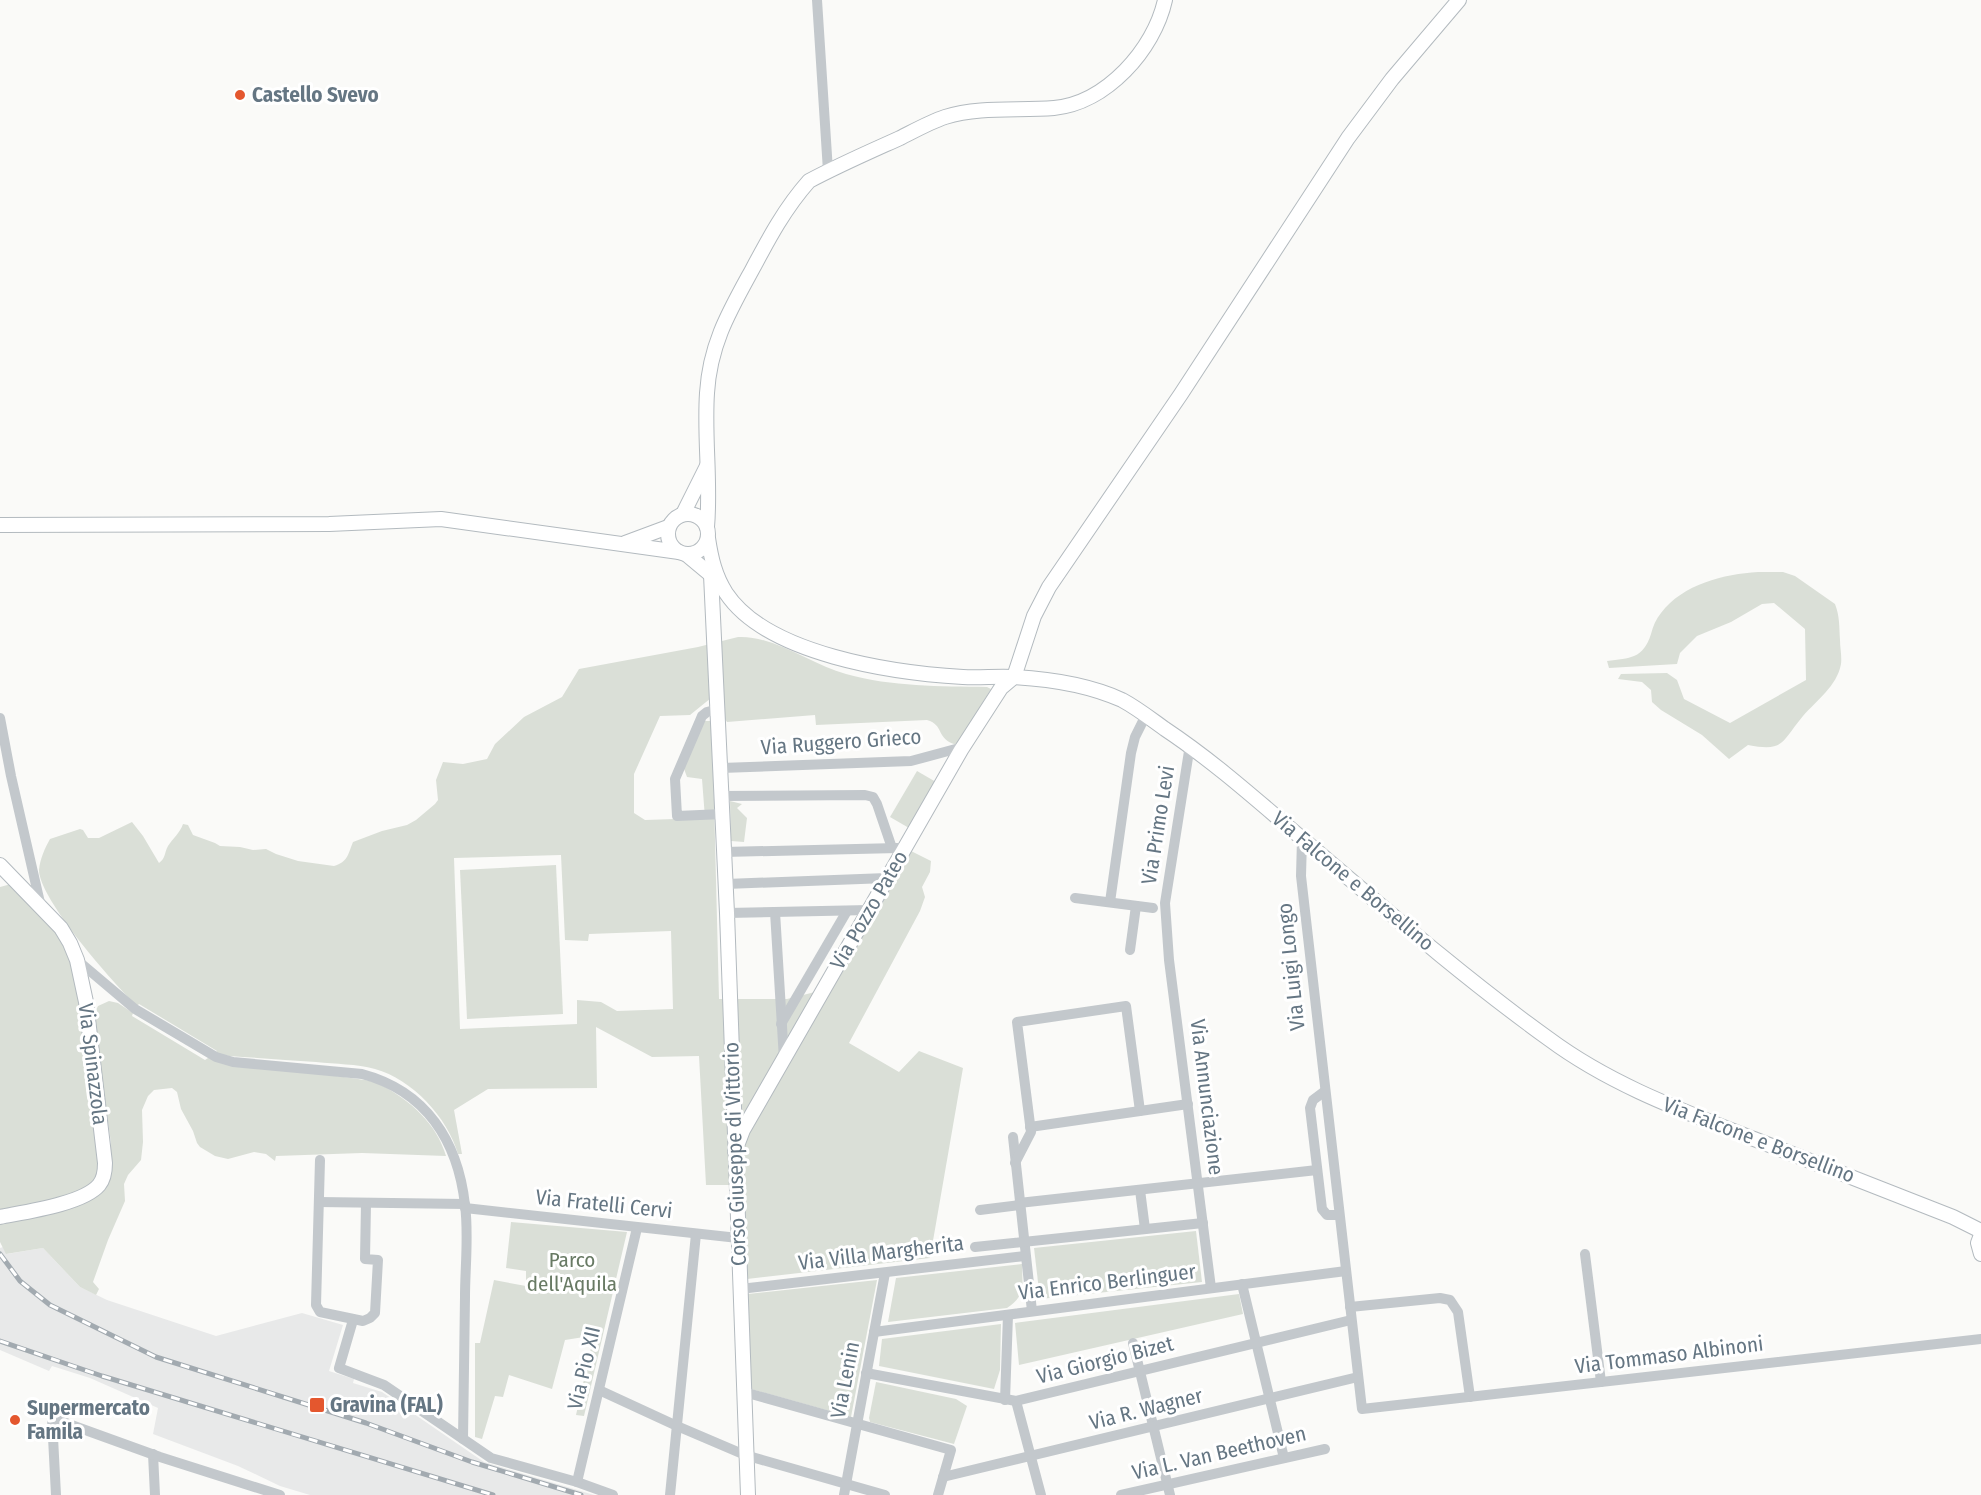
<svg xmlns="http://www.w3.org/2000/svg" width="1981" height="1495" viewBox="0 0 1981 1495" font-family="'Fira Sans Condensed',sans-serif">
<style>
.built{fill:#e8e9e9}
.green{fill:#dadfd7;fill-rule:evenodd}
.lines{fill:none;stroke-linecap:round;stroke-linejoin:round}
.secondary-casing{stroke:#b3babf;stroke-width:16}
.street{stroke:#c3c8cc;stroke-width:10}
.secondary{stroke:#fff;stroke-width:14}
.rail-casing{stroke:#a2aab0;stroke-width:5}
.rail{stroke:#fff;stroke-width:3;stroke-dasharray:9;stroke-linecap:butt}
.poi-dot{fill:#e4572e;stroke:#fff;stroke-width:2}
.labels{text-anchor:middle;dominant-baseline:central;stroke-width:6;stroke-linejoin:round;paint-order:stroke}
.poi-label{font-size:21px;font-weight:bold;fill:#657683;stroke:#fff;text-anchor:start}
.street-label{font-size:21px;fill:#657683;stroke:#fff}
.park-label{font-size:21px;fill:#687a64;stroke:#fff}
</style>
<rect width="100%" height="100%" fill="#fafaf8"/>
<path class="built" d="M 3,1247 L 7,1254 L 43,1248 L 80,1287 L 107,1300 L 216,1336 L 302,1313 L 343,1325 L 329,1371 L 354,1379 L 353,1383 L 382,1392 L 484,1462 L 594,1495 L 310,1495 L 280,1486 L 238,1466 L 153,1434 L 158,1408 L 90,1378 L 52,1366 L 49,1371 L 0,1350 L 0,1248 Z"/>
<g class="green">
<path d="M 1758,572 L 1783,572 L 1795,576 L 1835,604 C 1840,617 1839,627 1840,640 C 1840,648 1842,656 1841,664 C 1837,686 1817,700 1803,716 C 1781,742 1785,752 1748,745 L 1729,759 L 1702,735 L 1661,710 L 1652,702 L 1651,690 L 1642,682 L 1618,679 L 1621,674 L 1667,673 L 1677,680 L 1684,699 L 1730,723 L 1806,680 L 1805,629 L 1774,603 L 1762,604 L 1731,622 L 1697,636 L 1680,653 L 1677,664 L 1609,668 L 1607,661 C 1630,658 1643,659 1651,634 C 1653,626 1656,619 1661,613 C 1683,584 1724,574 1758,572 Z"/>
<path d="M 738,637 C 773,635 812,665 846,674 C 893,687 939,686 987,687 L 991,689 L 957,745 C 935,739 945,725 927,720 L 816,725 L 815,715 L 727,722 L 711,698 L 690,715 L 660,716 L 634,774 L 634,813 L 645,820 L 705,818 L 702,779 L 687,777 L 683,766 L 704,721 L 712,721 L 719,999 L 787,999 L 831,988 L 911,851 L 931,861 L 930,872 L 922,887 L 925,897 L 920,911 L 849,1043 L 899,1072 L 919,1051 L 963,1068 L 930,1258 L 747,1279 L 747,1230 L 745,1229 L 743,1185 L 706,1185 L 699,1056 L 652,1057 L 596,1027 L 597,1088 L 488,1089 L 454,1110 L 462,1154 L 458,1154 C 448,1118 412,1079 375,1069 C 356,1064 336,1064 316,1062 C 287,1060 258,1058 229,1056 L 215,1053 L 217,1051 L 139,1004 L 137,1006 C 114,984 39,899 39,870 C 40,859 45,848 50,839 L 80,829 L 83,830 L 88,838 L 99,838 L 132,822 L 143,836 L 159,863 C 166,858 164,853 168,846 C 173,838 180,833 183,824 L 188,825 L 193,835 L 215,843 L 220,846 L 240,847 L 253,850 L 266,849 L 276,854 L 298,861 L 334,866 C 348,862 348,854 353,842 L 382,831 L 407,825 L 416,820 L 435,804 L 438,800 L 436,780 L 443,762 L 463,764 L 487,759 L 495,744 L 524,717 L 562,697 L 579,669 L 698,647 ZM 561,855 L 565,940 L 588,941 L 589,934 L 671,931 L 673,1009 L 617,1011 L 601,1002 L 577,1000 L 577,1024 L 460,1029 L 454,858 Z"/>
<path d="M 917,771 L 936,782 L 909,828 L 890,817 Z"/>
<path d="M 730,801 L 742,804 L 737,808 L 747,818 L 744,842 L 731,841 Z"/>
<path d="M 556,865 L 563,1014 L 467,1019 L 460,870 Z"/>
<path d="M 11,884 L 53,928 L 65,947 L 75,969 L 102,1160 C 99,1170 97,1182 87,1189 C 66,1201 25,1206 0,1212 L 0,887 Z"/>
<path d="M 109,1001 L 118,1003 L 133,1013 L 132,1016 L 205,1060 L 208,1058 L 358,1079 C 365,1080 374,1081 381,1085 C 410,1100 437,1124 446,1156 L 362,1153 L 276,1156 L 275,1161 L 266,1154 L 254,1152 L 228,1159 L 215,1156 L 200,1147 L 197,1143 L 193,1131 L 181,1109 L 177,1092 L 172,1088 L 154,1090 L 148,1096 L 142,1110 L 143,1142 L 141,1160 L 128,1175 L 124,1184 L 125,1201 L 108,1240 L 93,1282 L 99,1289 L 96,1295 L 80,1287 L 43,1248 L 6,1254 L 0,1242 L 0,1223 L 63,1209 L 110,1176 L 111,1143 L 93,1016 L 98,1006 Z"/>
<path d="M 511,1222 L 627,1232 L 584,1416 L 576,1415 L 593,1339 L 584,1337 L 565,1340 L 552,1389 L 509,1375 L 503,1397 L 495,1396 L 482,1439 L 475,1437 L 475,1343 L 480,1343 L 494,1280 L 526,1286 L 526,1271 L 506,1268 Z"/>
<path d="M 1196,1231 L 1202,1282 L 1040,1299 L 1034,1248 Z"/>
<path d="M 1022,1264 C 1022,1287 1027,1294 1007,1308 L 888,1322 L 896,1278 Z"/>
<path d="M 877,1280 L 851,1417 L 751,1389 L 748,1294 Z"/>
<path d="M 1239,1294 L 1243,1314 L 1019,1365 L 1015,1323 Z"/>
<path d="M 1001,1324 L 1000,1370 L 994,1389 L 879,1366 L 882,1339 Z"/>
<path d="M 876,1382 L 956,1399 L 967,1406 L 954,1444 L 870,1422 L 869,1418 Z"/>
</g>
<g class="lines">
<g class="secondary-casing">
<g id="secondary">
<circle cx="688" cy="534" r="20"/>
<path d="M 683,514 L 707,466"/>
<path d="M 0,525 L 329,524 L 441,519 L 679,552"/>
<path d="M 707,527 C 711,482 704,438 707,393 C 710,344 729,312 752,270 C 769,238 785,208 809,181 C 839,165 869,152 900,138 C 914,131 930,122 945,117 C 980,106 1018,111 1054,108 C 1106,103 1154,50 1165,0"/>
<path d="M 708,538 C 711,558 715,576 726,593 C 767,655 894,673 963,677 C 980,678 997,676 1014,677 C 1050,679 1089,685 1122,700 C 1137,708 1151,719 1165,729 C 1210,759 1250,794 1292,830 C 1376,901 1460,975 1549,1039 C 1611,1085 1683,1111 1754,1139 C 1820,1165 1887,1191 1953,1217 L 1981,1231"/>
<path d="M 625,543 L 668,527"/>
<path d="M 686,554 L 716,579"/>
<path d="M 711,575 L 727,913 L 748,1495"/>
<path d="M 0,865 L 61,928 L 70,943 L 77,960 L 86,1002 L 105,1163 C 105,1171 104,1179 99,1185 C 83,1204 25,1212 0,1217"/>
<path d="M 735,1151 L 743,1130 L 961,750 L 1001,688 L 1014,677 L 1034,616 L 1049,587 L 1181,394 L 1348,138 L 1392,79 L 1459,0"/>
<path d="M 1981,1235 L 1978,1243 L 1981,1254"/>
</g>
</g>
<g class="street">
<path d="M 817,0 L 828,171"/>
<path d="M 718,709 L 707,712 L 702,716 L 675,779 L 677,816 L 723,814"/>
<path d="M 0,718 L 11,776 L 41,907"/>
<path d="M 1190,745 L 1165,903 L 1169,960 L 1211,1288"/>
<path d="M 721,768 L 911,761 L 963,747"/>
<path d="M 722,796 L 865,795 L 873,797 L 877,804 L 892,848"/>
<path d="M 1302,839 L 1301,876 L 1362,1409 L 1981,1339"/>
<path d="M 724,852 L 898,848"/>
<path d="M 726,884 L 887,878"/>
<path d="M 1075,898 L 1153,908"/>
<path d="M 1110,902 L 1131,753 L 1135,737 L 1146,715"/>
<path d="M 775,912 L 784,1059"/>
<path d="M 727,913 L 869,910"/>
<path d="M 1130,950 L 1136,906"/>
<path d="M 77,960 L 135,1009 L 216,1057 L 233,1062 L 362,1074 C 426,1091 458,1141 465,1205 C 469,1235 465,1267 465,1297 C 464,1344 464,1392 463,1439"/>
<path d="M 781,1024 L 847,911"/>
<path d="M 1325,1091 L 1313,1100 L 1310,1108 L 1322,1209 L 1327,1215 L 1339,1215"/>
<path d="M 1030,1127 L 1188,1104"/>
<path d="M 1013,1137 L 1032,1311"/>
<path d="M 320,1160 L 316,1305 L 320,1312 L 363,1321 L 370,1318 L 375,1313 L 378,1260 L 365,1259 L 366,1203"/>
<path d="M 1015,1163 L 1031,1132 L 1017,1022 L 1126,1006 L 1140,1111"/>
<path d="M 1140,1190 L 1145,1229"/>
<path d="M 319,1202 L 465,1204"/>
<path d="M 1019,1203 L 1317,1170"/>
<path d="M 465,1208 L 738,1238"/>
<path d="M 980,1210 L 1020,1205"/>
<path d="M 975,1247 L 1203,1223"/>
<path d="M 1585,1254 L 1601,1382"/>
<path d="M 1242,1284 L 1284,1458"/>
<path d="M 740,1289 L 1025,1256"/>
<path d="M 1350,1307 L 1440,1298 L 1450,1300 L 1458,1312 L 1470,1397"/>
<path d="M 353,1320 L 339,1368 L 384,1385 L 491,1458 L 577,1482 L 613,1495"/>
<path d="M 874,1332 L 1346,1271"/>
<path d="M 1133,1343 L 1170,1495"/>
<path d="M 866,1373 L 1016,1401 L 1351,1320"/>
<path d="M 599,1390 L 677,1426 L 745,1455 L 885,1495"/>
<path d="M 744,1392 L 951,1450 L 938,1495"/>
<path d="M 1005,1400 L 1008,1315"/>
<path d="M 1016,1401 L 1041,1495"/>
<path d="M 153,1454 L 155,1495"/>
<path d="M 943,1477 L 1358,1377"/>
<path d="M 577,1482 L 637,1228"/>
<path d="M 56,1495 L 52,1418 L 160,1457 L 280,1495"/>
<path d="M 670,1495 L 696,1234"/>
<path d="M 844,1495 L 885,1273"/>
<path d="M 1121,1495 L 1325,1449"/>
</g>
<use href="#secondary" class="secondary"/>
<g class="rail-casing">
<g id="rail">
<path d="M 0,1254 L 20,1281 L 50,1305 L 156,1357 L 366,1423 L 472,1462 L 581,1495"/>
<path d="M 0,1341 L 102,1376 L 493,1495"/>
</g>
</g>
<use href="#rail" class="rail"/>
</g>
<g class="poi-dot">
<circle cx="240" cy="95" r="6"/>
<rect x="309" y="1397" width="16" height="16" rx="3"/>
<circle cx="15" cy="1420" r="6"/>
</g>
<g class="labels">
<g class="poi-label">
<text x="252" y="95">Castello Svevo</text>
<text x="330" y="1405">Gravina (FAL)</text>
<text x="27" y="1408">Supermercato<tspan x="27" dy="24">Famila</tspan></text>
</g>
<g class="street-label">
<text transform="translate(841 742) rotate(-4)">Via Ruggero Grieco</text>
<text transform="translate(1158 825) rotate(-81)">Via Primo Levi</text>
<text transform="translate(1353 881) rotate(40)">Via Falcone e Borsellino</text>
<text transform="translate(869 910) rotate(-60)">Via Pozzo Pateo</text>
<text transform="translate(1291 967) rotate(-96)">Via Luigi Longo</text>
<text transform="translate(93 1064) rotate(83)">Via Spinazzola</text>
<text transform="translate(1207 1097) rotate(83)">Via Annunciazione</text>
<text transform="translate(1759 1140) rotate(21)">Via Falcone e Borsellino</text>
<text transform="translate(735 1154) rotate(-92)">Corso Giuseppe di Vittorio</text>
<text transform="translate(604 1204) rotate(6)">Via Fratelli Cervi</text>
<text transform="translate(881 1253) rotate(-7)">Via Villa Margherita</text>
<text transform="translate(1107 1282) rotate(-7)">Via Enrico Berlinguer</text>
<text transform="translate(1669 1355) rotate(-7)">Via Tommaso Albinoni</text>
<text transform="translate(1105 1360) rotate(-14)">Via Giorgio Bizet</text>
<text transform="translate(584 1368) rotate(-77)">Via Pio XII</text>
<text transform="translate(845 1380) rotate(-79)">Via Lenin</text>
<text transform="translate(1146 1409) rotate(-14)">Via R. Wagner</text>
<text transform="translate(1219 1453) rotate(-13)">Via L. Van Beethoven</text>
</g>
<g class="park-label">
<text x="572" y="1260">Parco<tspan x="572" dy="24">dell'Aquila</tspan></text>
</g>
</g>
</svg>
